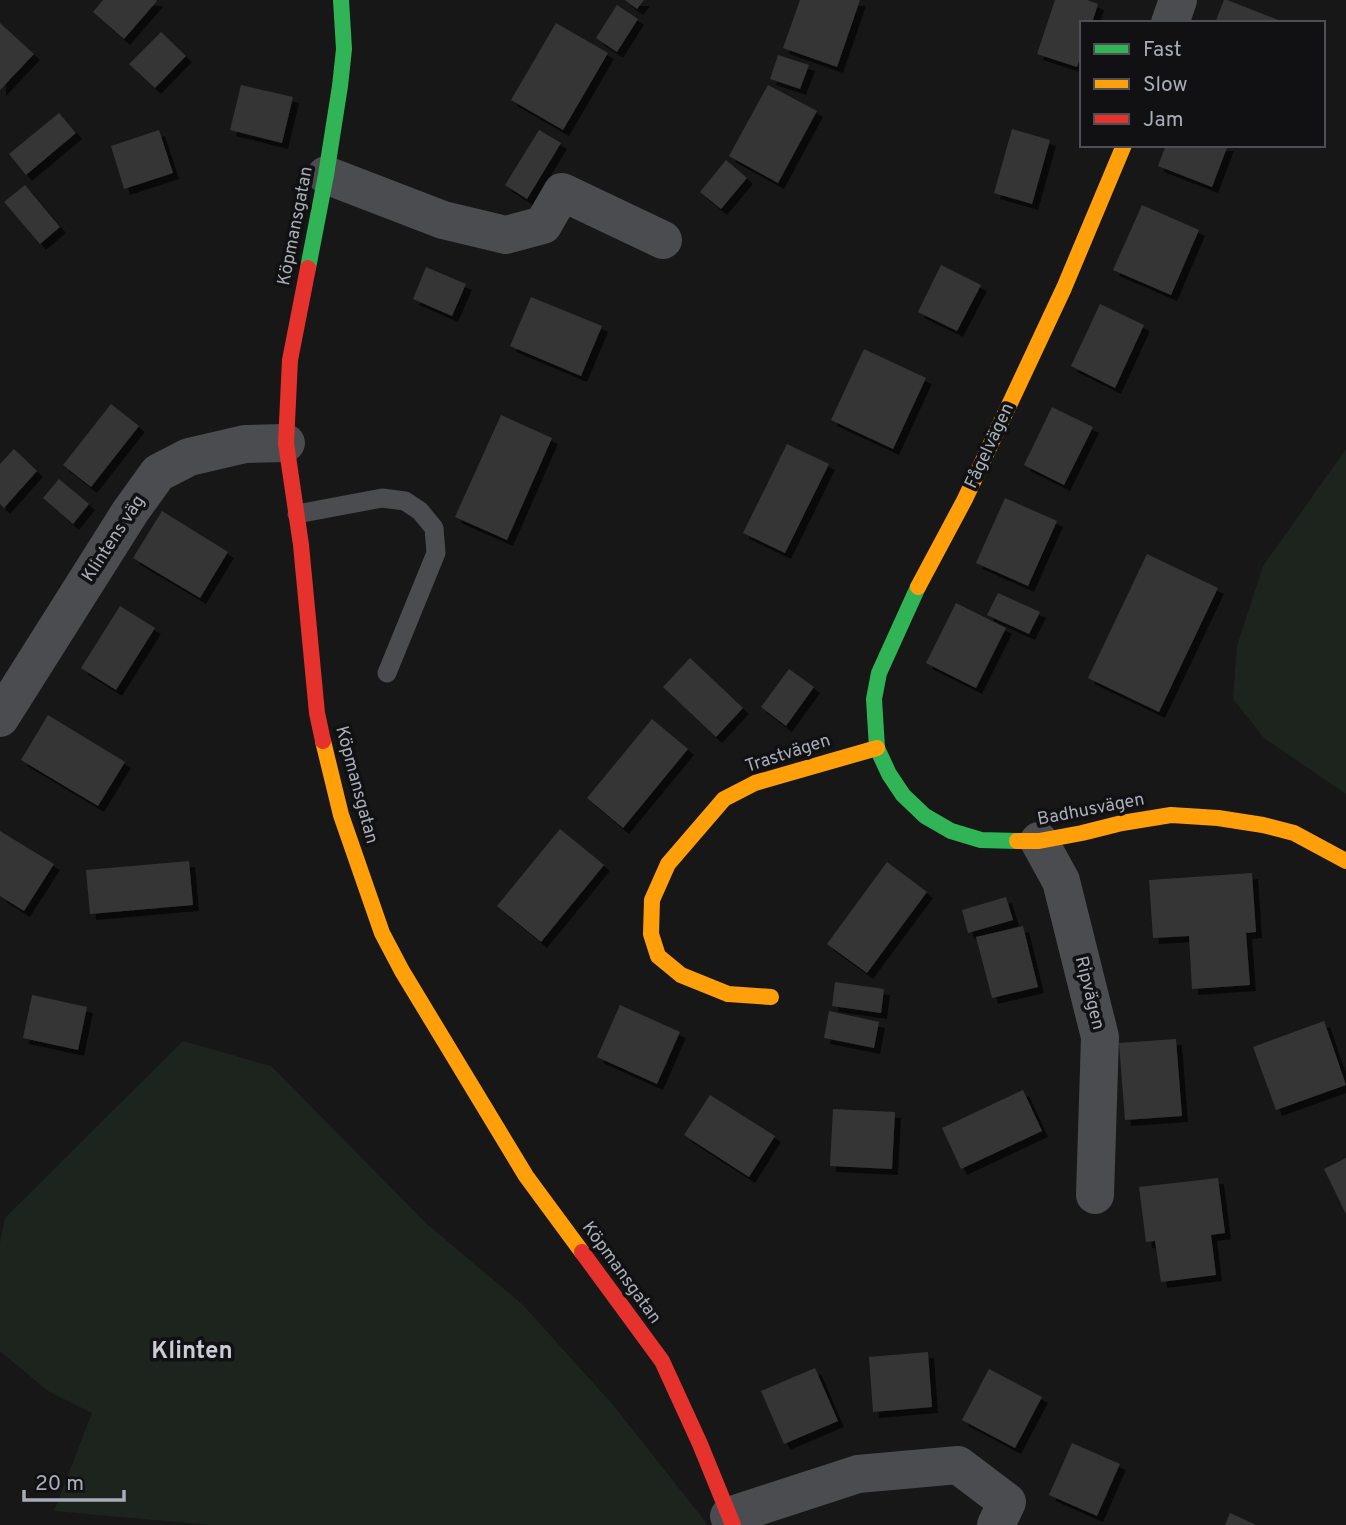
<svg xmlns="http://www.w3.org/2000/svg" width="1346" height="1525" viewBox="0 0 1346 1525" font-family="Overpass,sans-serif">
<style>
.green{fill:#1d241e}
.building{fill:#353536;filter:url(#shadow)}
.lines{fill:none;stroke-linecap:round;stroke-linejoin:round}
.lane{stroke:#4b4c50;stroke-width:19}
.street{stroke:#4b4c50;stroke-width:38}
.fast{stroke:#30b455;stroke-width:16}
.slow{stroke:#ff9f0a;stroke-width:16}
.jam{stroke:#e5322d;stroke-width:16}
.labels{text-anchor:middle;dominant-baseline:central;stroke-width:7;stroke-linejoin:round;paint-order:stroke}
.street-label{font-size:18px;fill:#a8adb8;stroke:#111113}
.district-label{font-size:24px;font-weight:bold;fill:#c9ccd4;stroke:#111113}
</style>
<defs>
<filter id="shadow"><feDropShadow dx="6" dy="6" stdDeviation="0" flood-color="#0009"/></filter>
</defs>
<rect width="100%" height="100%" fill="#171717"/>
<g class="green">
<path d="M 1346,449 L 1346,794 L 1264,738 L 1233,699 L 1237,646 L 1263,566 Z"/>
<path d="M 183,1041 L 271,1066 L 427,1224 L 523,1305 L 613,1405 L 708,1525 L 210,1525 L 54,1511 L 92,1413 L 48,1391 L 0,1351 L 0,1243 L 5,1218 Z"/>
</g>
<g class="building">
<path d="M 103,0 L 156,0 L 157,1 L 124,39 L 93,12 Z"/>
<path d="M 625,0 L 644,0 L 637,9 Z"/>
<path d="M 800,0 L 860,0 L 837,67 L 783,48 Z"/>
<path d="M 1055,0 L 1087,0 L 1098,4 L 1092,23 L 1082,23 L 1082,52 L 1077,67 L 1037,54 Z"/>
<path d="M 1224,0 L 1227,0 L 1286,23 L 1215,23 Z"/>
<path d="M 617,5 L 638,19 L 617,52 L 596,38 Z"/>
<path d="M 0,23 L 34,54 L 0,90 Z"/>
<path d="M 556,23 L 608,53 L 563,130 L 511,100 Z"/>
<path d="M 161,32 L 186,56 L 155,88 L 129,64 Z"/>
<path d="M 778,55 L 809,65 L 800,89 L 770,79 Z"/>
<path d="M 241,85 L 293,97 L 282,143 L 230,130 Z"/>
<path d="M 768,85 L 817,111 L 778,183 L 729,156 Z"/>
<path d="M 59,113 L 76,133 L 26,175 L 9,154 Z"/>
<path d="M 1012,129 L 1050,140 L 1032,204 L 994,193 Z"/>
<path d="M 159,130 L 173,173 L 124,189 L 111,146 Z"/>
<path d="M 539,130 L 561,143 L 527,199 L 505,185 Z"/>
<path d="M 1166,145 L 1228,145 L 1212,187 L 1158,166 Z"/>
<path d="M 726,160 L 747,178 L 721,209 L 700,192 Z"/>
<path d="M 25,185 L 60,227 L 40,244 L 4,202 Z"/>
<path d="M 1142,205 L 1199,230 L 1171,295 L 1113,270 Z"/>
<path d="M 941,265 L 981,285 L 957,331 L 918,312 Z"/>
<path d="M 426,267 L 466,284 L 452,316 L 413,299 Z"/>
<path d="M 531,297 L 602,326 L 581,376 L 510,346 Z"/>
<path d="M 1100,304 L 1144,325 L 1115,388 L 1071,366 Z"/>
<path d="M 864,349 L 926,378 L 893,449 L 831,420 Z"/>
<path d="M 111,404 L 139,426 L 91,487 L 63,465 Z"/>
<path d="M 1052,407 L 1093,427 L 1064,485 L 1024,465 Z"/>
<path d="M 501,415 L 552,438 L 507,540 L 455,517 Z"/>
<path d="M 787,444 L 829,464 L 785,553 L 743,533 Z"/>
<path d="M 14,449 L 37,471 L 4,508 L 0,504 L 0,464 Z"/>
<path d="M 59,479 L 89,504 L 73,524 L 43,498 Z"/>
<path d="M 1005,498 L 1057,521 L 1028,586 L 976,563 Z"/>
<path d="M 162,511 L 228,552 L 200,598 L 133,558 Z"/>
<path d="M 1147,554 L 1218,588 L 1159,712 L 1088,678 Z"/>
<path d="M 998,593 L 1040,612 L 1029,634 L 987,615 Z"/>
<path d="M 956,603 L 1006,628 L 976,688 L 926,663 Z"/>
<path d="M 120,606 L 155,628 L 116,690 L 81,668 Z"/>
<path d="M 690,658 L 743,708 L 716,737 L 663,687 Z"/>
<path d="M 789,669 L 814,687 L 786,726 L 761,707 Z"/>
<path d="M 48,715 L 125,762 L 98,806 L 21,760 Z"/>
<path d="M 652,719 L 688,749 L 623,828 L 587,798 Z"/>
<path d="M 560,829 L 604,865 L 541,942 L 497,906 Z"/>
<path d="M 0,831 L 54,864 L 24,911 L 0,896 Z"/>
<path d="M 189,861 L 193,905 L 90,914 L 86,870 Z"/>
<path d="M 887,862 L 927,892 L 867,973 L 827,944 Z"/>
<path d="M 1252,873 L 1256,932 L 1246,933 L 1250,985 L 1192,989 L 1189,936 L 1153,938 L 1149,880 Z"/>
<path d="M 1006,897 L 1013,920 L 968,933 L 962,910 Z"/>
<path d="M 1023,926 L 1038,987 L 992,998 L 976,937 Z"/>
<path d="M 835,982 L 884,989 L 881,1013 L 832,1006 Z"/>
<path d="M 32,995 L 87,1007 L 78,1050 L 23,1038 Z"/>
<path d="M 620,1005 L 680,1032 L 657,1084 L 597,1057 Z"/>
<path d="M 829,1011 L 879,1022 L 874,1048 L 824,1038 Z"/>
<path d="M 1324,1021 L 1346,1085 L 1276,1110 L 1253,1047 Z"/>
<path d="M 1176,1039 L 1182,1116 L 1125,1120 L 1119,1043 Z"/>
<path d="M 1023,1090 L 1042,1131 L 961,1169 L 942,1128 Z"/>
<path d="M 710,1095 L 775,1136 L 749,1177 L 684,1135 Z"/>
<path d="M 833,1109 L 895,1112 L 892,1169 L 830,1166 Z"/>
<path d="M 1346,1158 L 1346,1214 L 1324,1169 Z"/>
<path d="M 1218,1178 L 1225,1233 L 1211,1235 L 1216,1275 L 1161,1282 L 1155,1241 L 1146,1242 L 1139,1187 Z"/>
<path d="M 928,1352 L 932,1407 L 873,1412 L 869,1357 Z"/>
<path d="M 815,1368 L 838,1421 L 784,1444 L 761,1391 Z"/>
<path d="M 989,1369 L 1042,1397 L 1015,1448 L 962,1420 Z"/>
<path d="M 1072,1443 L 1120,1464 L 1097,1516 L 1049,1495 Z"/>
<path d="M 1230,1513 L 1256,1525 L 1225,1525 Z"/>
</g>
<g class="lines">
<path class="lane" d="M 297,514 L 382,498 L 405,501 L 420,511 L 434,528 L 436,553 L 387,673"/>
<g class="street">
<path d="M 1170,23 L 1178,0"/>
<path d="M 326,175 L 443,220 L 506,235 L 543,225 L 562,192 L 663,240"/>
<path d="M 0,718 L 130,512 L 158,473 L 189,457 L 245,444 L 286,443"/>
<path d="M 1039,841 L 1061,881 L 1100,1037 L 1095,1195"/>
<path d="M 729,1516 L 858,1474 L 958,1465 L 1007,1502 L 996,1525"/>
</g>
<g class="fast">
<path d="M 308,268 L 326,175 L 340,86 L 344,49 L 341,0"/>
<path d="M 918,587 L 879,673 L 874,699 L 877,748 L 889,774 L 903,795 L 925,816 L 951,831 L 981,840 L 1017,841"/>
</g>
<g class="slow">
<path d="M 918,587 L 965,499 L 1064,288 L 1124,145"/>
<path d="M 323,741 L 341,815 L 382,933 L 402,971 L 526,1176 L 582,1252"/>
<path d="M 1017,841 L 1039,841 L 1082,833 L 1122,823 L 1171,815 L 1218,818 L 1263,825 L 1294,833 L 1346,861"/>
<path d="M 771,997 L 728,994 L 681,975 L 658,956 L 651,934 L 652,900 L 668,864 L 724,799 L 755,783 L 877,748"/>
</g>
<g class="jam">
<path d="M 308,268 L 290,360 L 286,443 L 301,545 L 317,713 L 323,741"/>
<path d="M 582,1252 L 662,1361 L 700,1444 L 733,1525"/>
</g>
</g>
<g class="labels">
<g class="street-label">
<text transform="translate(296 226) rotate(-79)">Köpmansgatan</text>
<text transform="translate(990 446) rotate(-65)">Fågelvägen</text>
<text transform="translate(114 539) rotate(-57)">Klintens väg</text>
<text transform="translate(788 754) rotate(-18)">Trastvägen</text>
<text transform="translate(356 785) rotate(75)">Köpmansgatan</text>
<text transform="translate(1091 810) rotate(-11)">Badhusvägen</text>
<text transform="translate(1089 993) rotate(76)">Ripvägen</text>
<text transform="translate(621 1273) rotate(54)">Köpmansgatan</text>
</g>
<g class="district-label">
<text x="192" y="1352">Klinten</text>
</g>
</g>
<rect x="1080" y="21" width="245" height="126" fill="#111113" stroke="#4d4f55" stroke-width="2"/>
<rect x="1094" y="44" width="35" height="10" fill="#30b455" stroke="#4d4f55" stroke-width="2"/>
<text x="1143" y="56" font-size="21" fill="#a8adb8">Fast</text>
<rect x="1094" y="79" width="35" height="10" fill="#ff9f0a" stroke="#4d4f55" stroke-width="2"/>
<text x="1143" y="91" font-size="21" fill="#a8adb8">Slow</text>
<rect x="1094" y="114" width="35" height="10" fill="#e5322d" stroke="#4d4f55" stroke-width="2"/>
<text x="1143" y="126" font-size="21" fill="#a8adb8">Jam</text>
<path d="M24 1490v10h100v-10" fill="none" stroke="#a8adb8" stroke-width="3.5"/>
<text x="35" y="1490" font-size="21" fill="#a8adb8" stroke="#111113" stroke-width="5" paint-order="stroke">20 m</text>
</svg>
